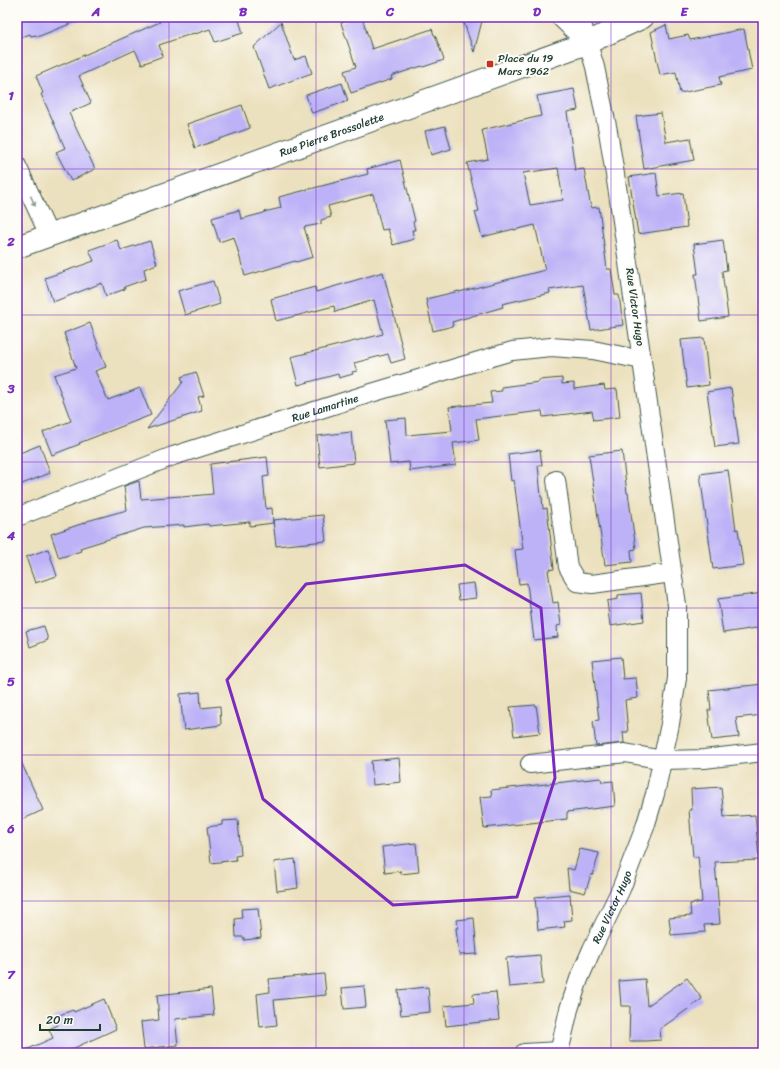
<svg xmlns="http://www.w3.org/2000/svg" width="780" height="1070" viewBox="0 0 780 1070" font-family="Sriracha,sans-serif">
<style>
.building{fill:#bdb2f7;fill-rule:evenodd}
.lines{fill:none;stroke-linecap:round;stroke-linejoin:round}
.minor-casing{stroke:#3e5649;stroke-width:20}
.tertiary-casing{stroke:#3e5649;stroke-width:24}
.minor{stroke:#fff;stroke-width:18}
.tertiary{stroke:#fff;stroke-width:22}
.oneway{fill:#8f9e9a}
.marked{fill:none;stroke:#7b2cbf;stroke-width:3;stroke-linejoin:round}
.grid{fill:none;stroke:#7b2cbf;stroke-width:1;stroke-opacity:0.55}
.poi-dot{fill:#c8321e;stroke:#fdfcf7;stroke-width:1.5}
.labels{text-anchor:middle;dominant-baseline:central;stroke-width:4;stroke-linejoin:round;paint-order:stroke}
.poi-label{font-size:11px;fill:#1f3d34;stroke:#fdfcf7;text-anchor:start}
.street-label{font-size:11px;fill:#1f3d34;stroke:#fdfcf7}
.neatline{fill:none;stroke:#7b2cbf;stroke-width:1.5}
.grid-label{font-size:13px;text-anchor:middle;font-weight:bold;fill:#7b2cbf}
</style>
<rect width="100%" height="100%" fill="#fdfcf7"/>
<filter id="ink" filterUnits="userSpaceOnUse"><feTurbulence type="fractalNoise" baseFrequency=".025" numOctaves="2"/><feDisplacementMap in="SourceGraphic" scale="8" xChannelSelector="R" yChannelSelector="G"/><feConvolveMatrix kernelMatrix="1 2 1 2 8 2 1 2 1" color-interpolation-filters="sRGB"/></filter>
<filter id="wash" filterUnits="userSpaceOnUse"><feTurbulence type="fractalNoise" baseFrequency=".012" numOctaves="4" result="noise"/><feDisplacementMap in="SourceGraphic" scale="16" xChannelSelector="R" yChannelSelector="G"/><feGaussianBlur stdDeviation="0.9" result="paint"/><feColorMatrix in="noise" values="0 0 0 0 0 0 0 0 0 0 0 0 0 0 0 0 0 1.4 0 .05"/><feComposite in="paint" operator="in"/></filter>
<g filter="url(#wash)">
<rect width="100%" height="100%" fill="#ece1be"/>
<g id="blocks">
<g class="building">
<path d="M 17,17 L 85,17 L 85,18 L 37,37 L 36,35 L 31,36 L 30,34 L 17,39 Z"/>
<path d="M 158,17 L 238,17 L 243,33 L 215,42 L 210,29 L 195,34 L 194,33 L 159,45 L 163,56 L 142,64 L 135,50 L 79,76 L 91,103 L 69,113 L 95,169 L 71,181 L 56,152 L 65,148 L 41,94 L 43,93 L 36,76 L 160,22 Z"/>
<path d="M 344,17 L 362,17 L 372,49 L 432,29 L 434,35 L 435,35 L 444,60 L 423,67 L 422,66 L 391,76 L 392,79 L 351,93 L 344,71 L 356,67 L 341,23 L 346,21 Z"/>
<path d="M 462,17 L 483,17 L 474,52 Z"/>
<path d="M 281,22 L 294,60 L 306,56 L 312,73 L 269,89 L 254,47 Z"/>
<path d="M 666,25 L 669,39 L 688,35 L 690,40 L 744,29 L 752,70 L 719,77 L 721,85 L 680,93 L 676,72 L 660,75 L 651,32 Z"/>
<path d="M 342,83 L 348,101 L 312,113 L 306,95 Z"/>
<path d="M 574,89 L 578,110 L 567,112 L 575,170 L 584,169 L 591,208 L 599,207 L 607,269 L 611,269 L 615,295 L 619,295 L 623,325 L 591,330 L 583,285 L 549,290 L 550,293 L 502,304 L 503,307 L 452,322 L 453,326 L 433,331 L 426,299 L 459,291 L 459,292 L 545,270 L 535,225 L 514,230 L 514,229 L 482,237 L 475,212 L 479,211 L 467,163 L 488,159 L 482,130 L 541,116 L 537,96 ZM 558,168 L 563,200 L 530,205 L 523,173 Z"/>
<path d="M 242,105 L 250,128 L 195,148 L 187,124 Z"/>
<path d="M 661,113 L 666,142 L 690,138 L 694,160 L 644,169 L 636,116 Z"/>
<path d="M 445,126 L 451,149 L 431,155 L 425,131 Z"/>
<path d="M 400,160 L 415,221 L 413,222 L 415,230 L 412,230 L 414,239 L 393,245 L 388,229 L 382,230 L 373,194 L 328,206 L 331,217 L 321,220 L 321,224 L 304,227 L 313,257 L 296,262 L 295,261 L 245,276 L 234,237 L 219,242 L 212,218 L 239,210 L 241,219 L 264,213 L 264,212 L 281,208 L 279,197 L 368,174 L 367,169 Z"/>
<path d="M 656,173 L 659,196 L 683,193 L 687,227 L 638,234 L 629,177 Z"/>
<path d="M 117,240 L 121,250 L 150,241 L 157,264 L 144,269 L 146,279 L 124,287 L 125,289 L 106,296 L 102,283 L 53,302 L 45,278 L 94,261 L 89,250 Z"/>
<path d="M 723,240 L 727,270 L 722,271 L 728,317 L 701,321 L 695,274 L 698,274 L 694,244 Z"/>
<path d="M 383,272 L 405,359 L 391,363 L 388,354 L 354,363 L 357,371 L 352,372 L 353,374 L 339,378 L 338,374 L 298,385 L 291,357 L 383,334 L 374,300 L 335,312 L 334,306 L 276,321 L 271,299 L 315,287 L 316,292 Z"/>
<path d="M 213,281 L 220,304 L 185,315 L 178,291 Z"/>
<path d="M 90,323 L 106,367 L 95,371 L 108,400 L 140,388 L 151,415 L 79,443 L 80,444 L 52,455 L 43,432 L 71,421 L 54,375 L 76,368 L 64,333 Z"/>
<path d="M 704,338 L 709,385 L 687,388 L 681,340 Z"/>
<path d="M 196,372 L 204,396 L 198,397 L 202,411 L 147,429 L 183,382 L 181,377 Z"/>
<path d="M 562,378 L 562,384 L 574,383 L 574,389 L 604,385 L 605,390 L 617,389 L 620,417 L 594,420 L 592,411 L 543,417 L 542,411 L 476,419 L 479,440 L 453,443 L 456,465 L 410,471 L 409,462 L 390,464 L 385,420 L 406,418 L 407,435 L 452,431 L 449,407 L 492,403 L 490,392 L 502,391 L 501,387 L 539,382 L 539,380 Z"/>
<path d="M 731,388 L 739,444 L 715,447 L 707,392 Z"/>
<path d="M 351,432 L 354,463 L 320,467 L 317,436 Z"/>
<path d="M 40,445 L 50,473 L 17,486 L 17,454 Z"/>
<path d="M 540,450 L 542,465 L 538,465 L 541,497 L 542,497 L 543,509 L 547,508 L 554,569 L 548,570 L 553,603 L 558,602 L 561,625 L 557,626 L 558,637 L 534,640 L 527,583 L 519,584 L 515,550 L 523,549 L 514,480 L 511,481 L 508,454 Z"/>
<path d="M 622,451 L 627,493 L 628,493 L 636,549 L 631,550 L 632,562 L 605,565 L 589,455 Z"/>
<path d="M 267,457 L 269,476 L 263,477 L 266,509 L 272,508 L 273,523 L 250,526 L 250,522 L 209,526 L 208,524 L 184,527 L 184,525 L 144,528 L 80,548 L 81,551 L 59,558 L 51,534 L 87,522 L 87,521 L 127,510 L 124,486 L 139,481 L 141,499 L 181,496 L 181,497 L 213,494 L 210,464 Z"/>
<path d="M 728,470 L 736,530 L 738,529 L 743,565 L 713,569 L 700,474 Z"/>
<path d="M 323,515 L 326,541 L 276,546 L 273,520 Z"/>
<path d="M 48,549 L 57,576 L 35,583 L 26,557 Z"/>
<path d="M 474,583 L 476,598 L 459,600 L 457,585 Z"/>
<path d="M 641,593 L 644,621 L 610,626 L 607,601 L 618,599 L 618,595 Z"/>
<path d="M 763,593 L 763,627 L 723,633 L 718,599 Z"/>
<path d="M 44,626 L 48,640 L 30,647 L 26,631 Z"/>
<path d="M 621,657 L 623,679 L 636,678 L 638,698 L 625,700 L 628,732 L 623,732 L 624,743 L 596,746 L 593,721 L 599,720 L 592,660 Z"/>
<path d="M 763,684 L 763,715 L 736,718 L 739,737 L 712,740 L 708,710 L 711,710 L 709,690 Z"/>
<path d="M 200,692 L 201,708 L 220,706 L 221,725 L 184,730 L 180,694 Z"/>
<path d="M 536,705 L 540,733 L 514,736 L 510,707 Z"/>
<path d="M 17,753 L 43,810 L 17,822 Z"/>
<path d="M 399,758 L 401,782 L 373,785 L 371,761 Z"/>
<path d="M 601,778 L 602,782 L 613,781 L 615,806 L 567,812 L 567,819 L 484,828 L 480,797 L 492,796 L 491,790 Z"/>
<path d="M 721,787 L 724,817 L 755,815 L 759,860 L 715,862 L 720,924 L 704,925 L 705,932 L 671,935 L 669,918 L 691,916 L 690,904 L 702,902 L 698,856 L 693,857 L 689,810 L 692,810 L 691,789 Z"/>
<path d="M 238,820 L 241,855 L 235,856 L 236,860 L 211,863 L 207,827 L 222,825 L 222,821 Z"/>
<path d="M 416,843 L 419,872 L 401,874 L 401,871 L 385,873 L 382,847 Z"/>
<path d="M 580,849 L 599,853 L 593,875 L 591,875 L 585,893 L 569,889 L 567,868 L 574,870 Z"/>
<path d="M 295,859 L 298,888 L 277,891 L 274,862 Z"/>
<path d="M 570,894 L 572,920 L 564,921 L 565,927 L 538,930 L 535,897 Z"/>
<path d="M 258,908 L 261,938 L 244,940 L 244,937 L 236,937 L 235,919 L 242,918 L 241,909 Z"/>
<path d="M 474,918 L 477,954 L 459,955 L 456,928 L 458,928 L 457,920 Z"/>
<path d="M 540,955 L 543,984 L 509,987 L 506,958 Z"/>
<path d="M 324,974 L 326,995 L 274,1000 L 277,1025 L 260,1027 L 257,994 L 270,992 L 269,979 Z"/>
<path d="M 687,978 L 702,999 L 660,1029 L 661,1040 L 645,1041 L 629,1041 L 630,1006 L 621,1006 L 619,981 L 645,979 L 647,1006 Z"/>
<path d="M 364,986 L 366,1007 L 344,1009 L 342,988 Z"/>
<path d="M 428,987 L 430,1012 L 401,1015 L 398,990 Z"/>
<path d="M 211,989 L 214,1015 L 175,1019 L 178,1045 L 144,1049 L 141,1022 L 159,1020 L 157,995 Z"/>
<path d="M 496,992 L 499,1020 L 446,1026 L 444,1006 L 474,1003 L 473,994 Z"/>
<path d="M 104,999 L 116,1029 L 63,1053 L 19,1053 L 53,1038 L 49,1029 L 58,1025 L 54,1017 L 73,1010 L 74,1012 Z"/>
</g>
</g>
</g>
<g filter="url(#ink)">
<use href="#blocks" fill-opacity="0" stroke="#3e5649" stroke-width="1"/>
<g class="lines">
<g class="minor-casing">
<g id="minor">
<path d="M 560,17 L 587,43"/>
<path d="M 17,166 L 49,235"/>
<path d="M 556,480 L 568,567 L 577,582 L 592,584 L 672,573"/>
<path id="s1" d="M 17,517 L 173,456 L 368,394 L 512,351 L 551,347 L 593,350 L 642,360"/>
<path d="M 530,764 L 625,753 L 663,760 L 704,759 L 763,752"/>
<path d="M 524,1053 L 559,1051"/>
<path id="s2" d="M 559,1053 L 569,1009 L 579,979 L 592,949 L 621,889 L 645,827 L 655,794 L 670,724 L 677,678 L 677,605 L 618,193 L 608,131 L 595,67 L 580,17"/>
</g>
</g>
<g class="tertiary-casing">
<g id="tertiary">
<path id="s3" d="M 17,247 L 587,43 L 643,17"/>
</g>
</g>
<use href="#minor" class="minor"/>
<use href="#tertiary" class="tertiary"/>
</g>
<defs><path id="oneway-solid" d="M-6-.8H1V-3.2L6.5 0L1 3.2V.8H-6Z"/></defs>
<use class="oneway" href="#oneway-solid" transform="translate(33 201) rotate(65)"/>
</g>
<path class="marked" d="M 465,565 L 541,608 L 555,778 L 517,897 L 393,905 L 263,799 L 227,680 L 306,584 Z"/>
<path class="grid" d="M 169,17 L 169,1053M 316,17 L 316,1053M 464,17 L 464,1053M 611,17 L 611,1053M 17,169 L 763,169M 17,315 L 763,315M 17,462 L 763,462M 17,608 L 763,608M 17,755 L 763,755M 17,901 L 763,901"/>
<rect class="poi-dot" x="486" y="60" width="8" height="8" rx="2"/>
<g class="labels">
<g class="poi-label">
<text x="498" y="58">Place du 19<tspan x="498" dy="13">Mars 1962</tspan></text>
</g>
<g class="street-label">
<text stroke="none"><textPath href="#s3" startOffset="334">Rue Pierre Brossolette</textPath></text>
<text transform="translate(635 307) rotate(82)">Rue Victor Hugo</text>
<text stroke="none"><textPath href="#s1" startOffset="327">Rue Lamartine</textPath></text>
<text stroke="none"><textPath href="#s2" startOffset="156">Rue Victor Hugo</textPath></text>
</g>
</g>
<rect width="780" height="1070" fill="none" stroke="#fdfcf7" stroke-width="44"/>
<path d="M40 1024v6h60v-6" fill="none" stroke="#1f3d34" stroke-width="2"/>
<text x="46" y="1024" font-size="12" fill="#1f3d34" stroke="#fdfcf7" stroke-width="3" paint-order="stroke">20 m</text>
<rect x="22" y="22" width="736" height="1026" class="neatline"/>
<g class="grid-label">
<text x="96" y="16">A</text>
<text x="243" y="16">B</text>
<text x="390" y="16">C</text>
<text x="537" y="16">D</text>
<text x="684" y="16">E</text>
<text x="11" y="100">1</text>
<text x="11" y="246">2</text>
<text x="11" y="393">3</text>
<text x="11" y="540">4</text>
<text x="11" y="686">5</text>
<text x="11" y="833">6</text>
<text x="11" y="979">7</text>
</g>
</svg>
